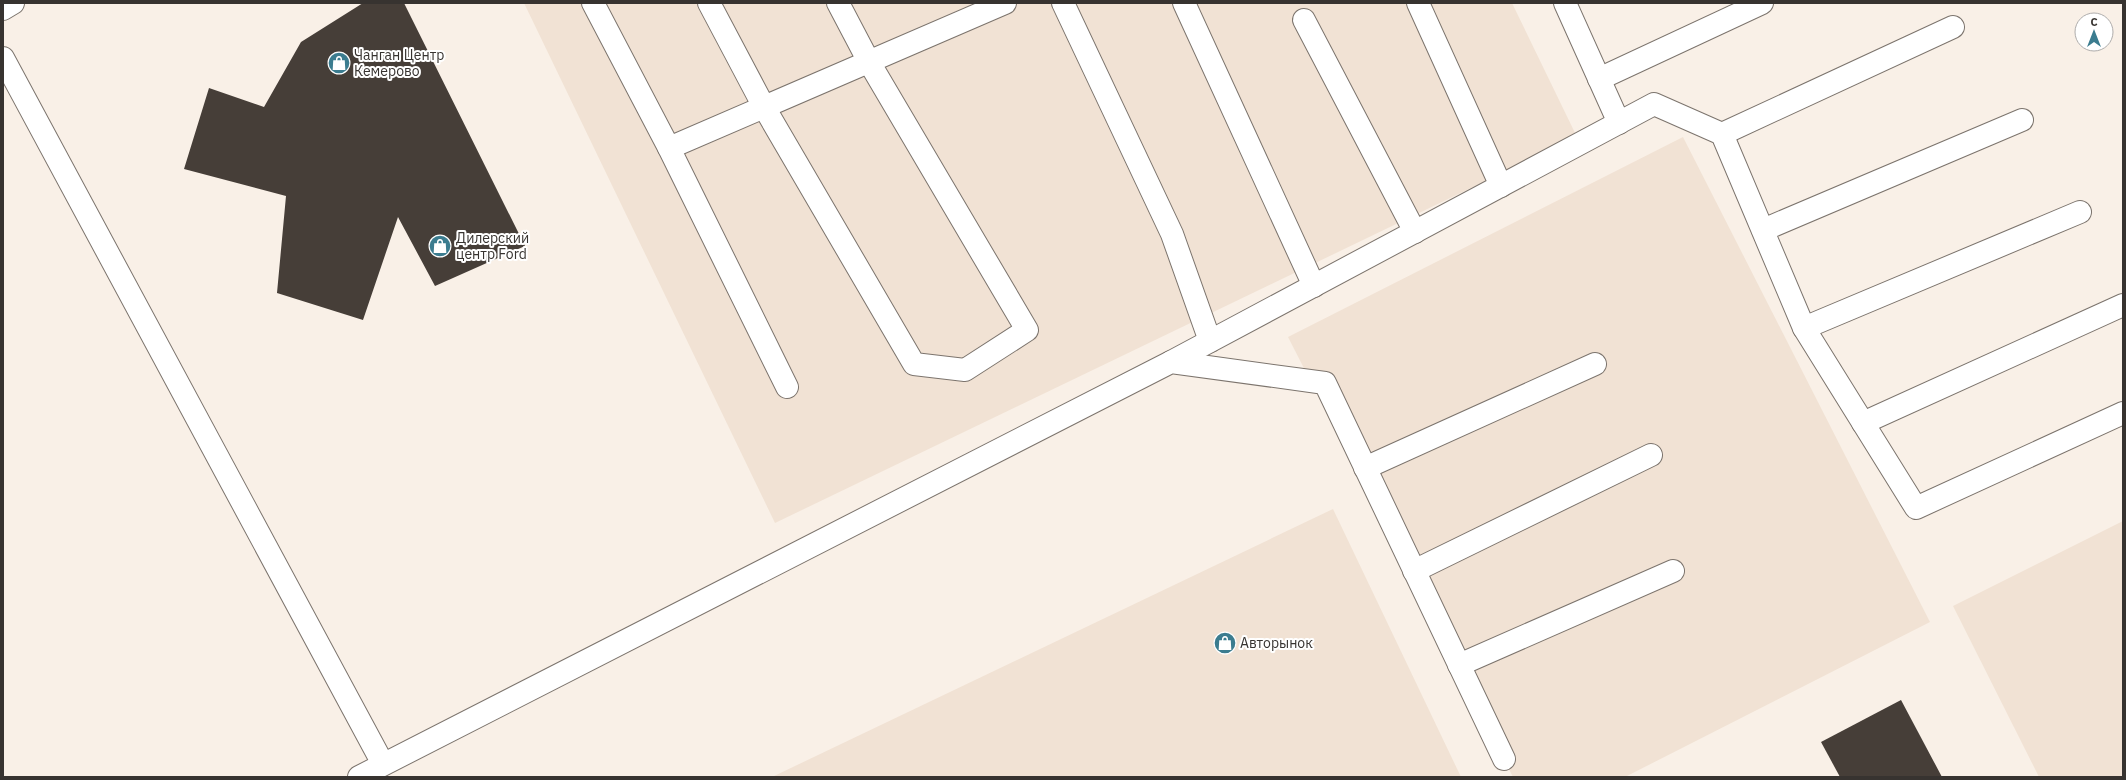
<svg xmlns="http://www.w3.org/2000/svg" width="2126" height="780" viewBox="0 0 2126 780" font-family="'IBM Plex Sans',sans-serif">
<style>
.built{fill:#f1e2d4}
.building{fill:#463e38}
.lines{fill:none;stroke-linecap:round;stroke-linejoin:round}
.minor-casing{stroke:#7c746d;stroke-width:24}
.minor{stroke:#fff;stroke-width:22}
.labels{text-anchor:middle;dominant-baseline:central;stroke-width:4;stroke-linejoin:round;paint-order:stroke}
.poi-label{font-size:14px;fill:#373330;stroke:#fff;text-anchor:start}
</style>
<rect width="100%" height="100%" fill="#f9f0e7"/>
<g class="built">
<path d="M 524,3 L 1512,3 L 1577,137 L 775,523 Z"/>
<path d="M 1683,137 L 1930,622 L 1625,777 L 1513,777 L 1288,337 Z"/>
<path d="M 1333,509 L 1461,777 L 772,777 Z"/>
<path d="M 2123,521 L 2123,777 L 2039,777 L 1953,606 Z"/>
</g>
<g class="building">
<path d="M 363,3 L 404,3 L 525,246 L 435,286 L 398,217 L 363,320 L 277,293 L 286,196 L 184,169 L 209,88 L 264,107 L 301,42 Z"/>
<path d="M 1901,700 L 1942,777 L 1840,777 L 1821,742 Z"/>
</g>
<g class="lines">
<g class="minor-casing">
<g id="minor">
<path d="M 593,3 L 669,148 L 1005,3"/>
<path d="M 709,3 L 764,107 L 914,364 L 965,370 L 1027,330 L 869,62 L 838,3"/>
<path d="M 1063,3 L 1172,234 L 1210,341"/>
<path d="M 1184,3 L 1314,286"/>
<path d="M 1418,3 L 1501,186"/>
<path d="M 1565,3 L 1619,123"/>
<path d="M 3,9 L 13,3"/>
<path d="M 1304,20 L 1415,232"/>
<path d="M 3,58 L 383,764"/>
<path d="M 1599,79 L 1762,3"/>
<path d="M 1722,134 L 1953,27"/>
<path d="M 669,148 L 787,387"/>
<path d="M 1763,230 L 2022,120"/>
<path d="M 1804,328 L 2080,212"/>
<path d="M 1171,362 L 1654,104 L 1722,134 L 1804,328 L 1916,508 L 2123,413"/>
<path d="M 1863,423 L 2123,305"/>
<path d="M 1365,468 L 1595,364"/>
<path d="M 1414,571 L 1651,455"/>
<path d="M 1459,665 L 1673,571"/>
<path d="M 359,777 L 1171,362 L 1325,383 L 1504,759"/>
</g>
</g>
<use href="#minor" class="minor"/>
</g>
<defs>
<g id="shop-disc" transform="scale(1.15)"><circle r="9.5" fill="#3b7c8f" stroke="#fff"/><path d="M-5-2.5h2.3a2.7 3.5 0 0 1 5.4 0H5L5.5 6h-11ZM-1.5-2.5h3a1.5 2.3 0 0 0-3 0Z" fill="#fff"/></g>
</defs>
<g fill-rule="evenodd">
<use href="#shop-disc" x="339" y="63"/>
<use href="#shop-disc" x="440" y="246"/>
<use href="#shop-disc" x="1225" y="643"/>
</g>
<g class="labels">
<g class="poi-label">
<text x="354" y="55">Чанган Центр<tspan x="354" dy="16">Кемерово</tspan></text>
<text x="456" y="238">Дилерский<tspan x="456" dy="16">центр Ford</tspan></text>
<text x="1240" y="643">Авторынок</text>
</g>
</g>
<rect width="2126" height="780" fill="none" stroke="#373330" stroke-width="8"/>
<g transform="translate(2094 32)"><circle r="19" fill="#ffffff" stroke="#afadac"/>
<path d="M0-3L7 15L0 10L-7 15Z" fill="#3b7c8f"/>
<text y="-6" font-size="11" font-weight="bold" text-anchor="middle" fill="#373330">С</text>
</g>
</svg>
